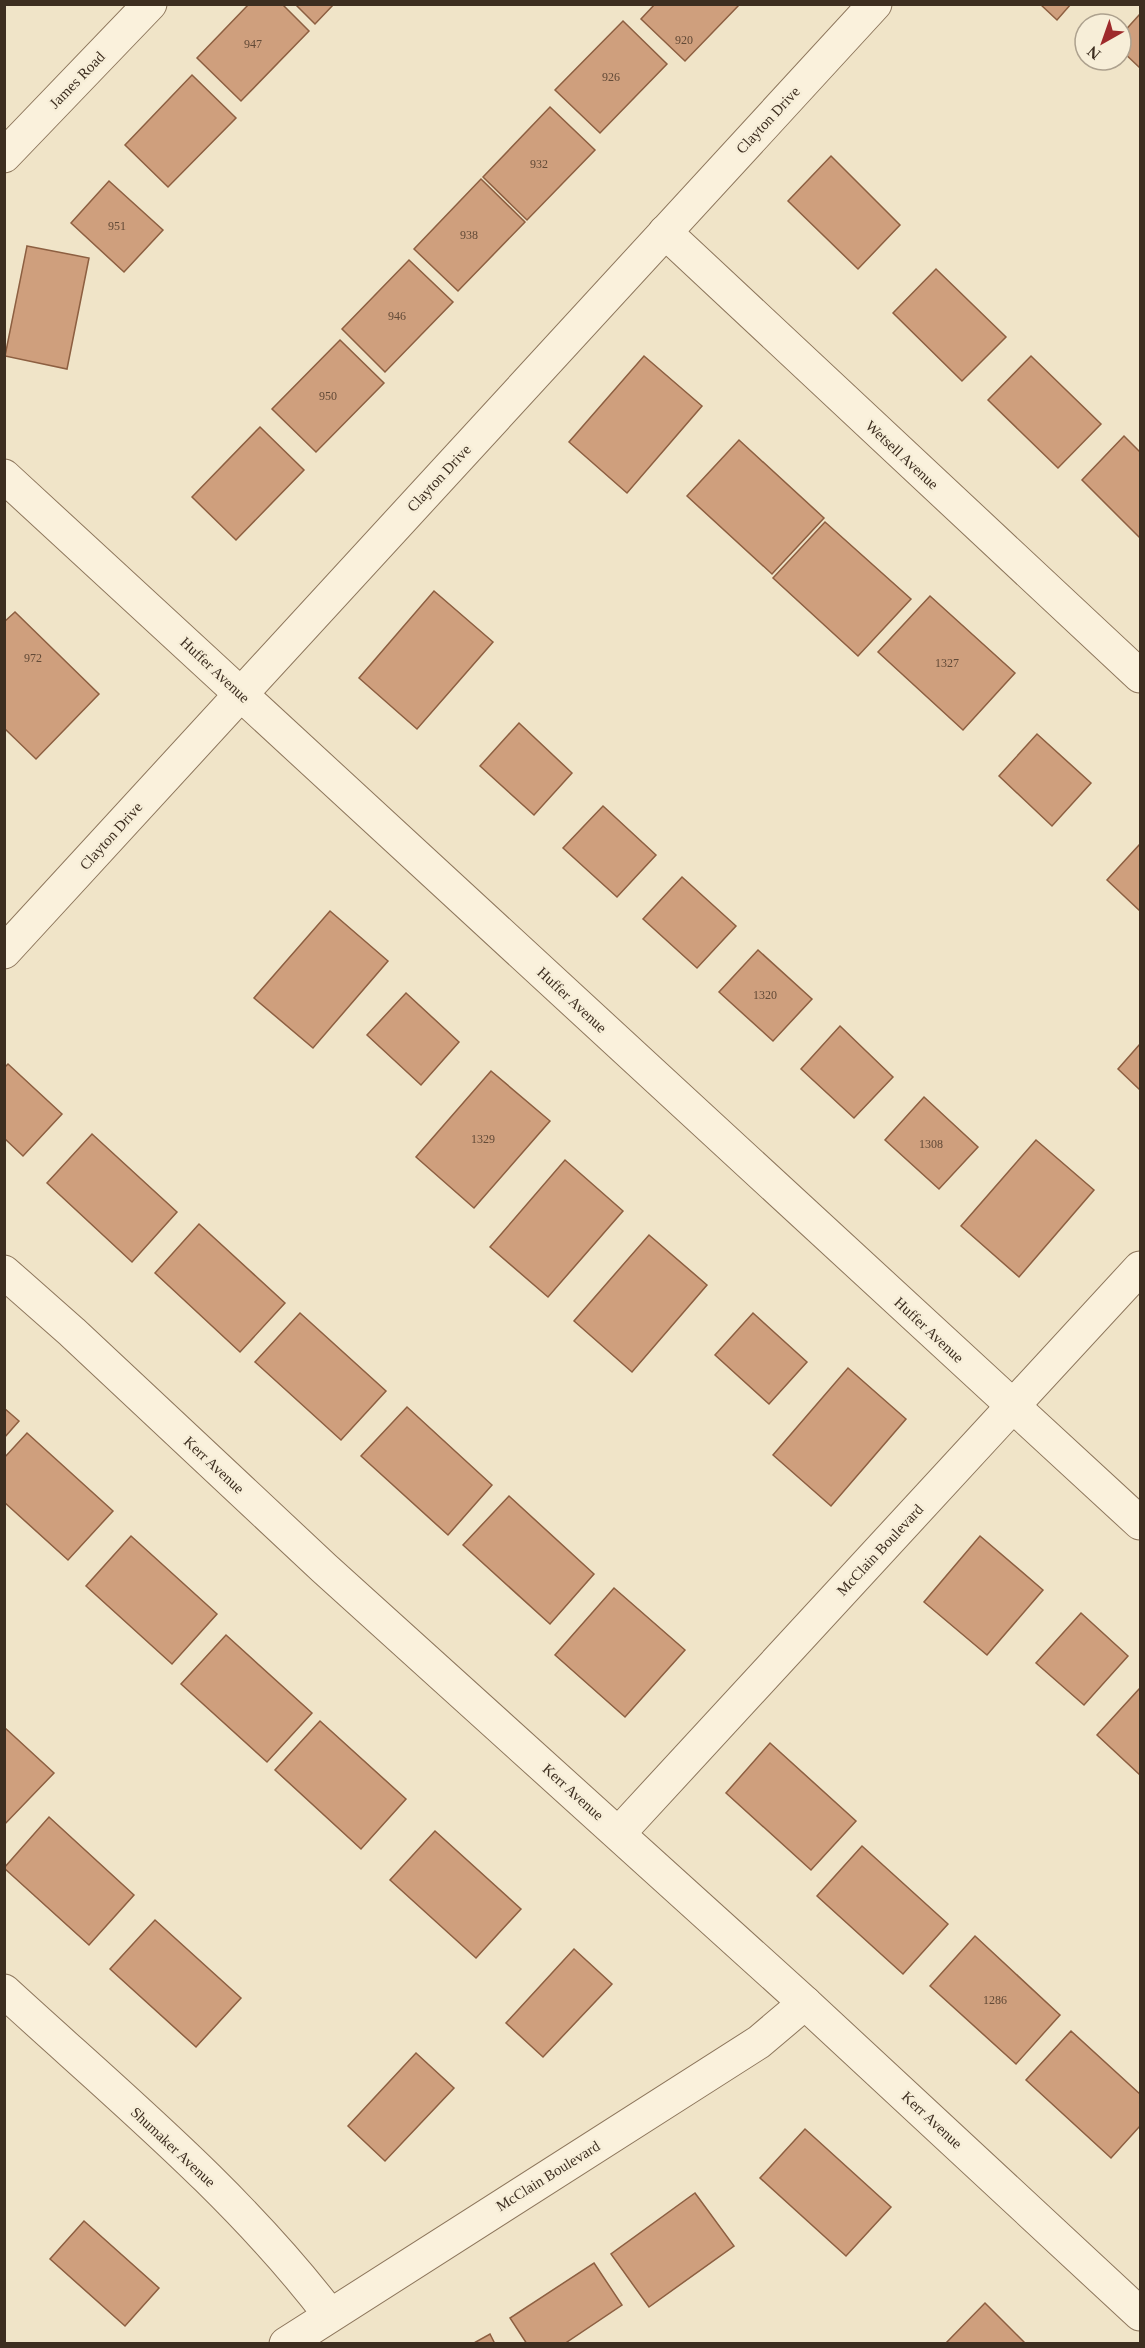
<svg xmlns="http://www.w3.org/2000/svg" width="1145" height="2348" viewBox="0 0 1145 2348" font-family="Georgia,serif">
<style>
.building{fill:#cf9f7d;stroke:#8d5f41;stroke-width:1.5}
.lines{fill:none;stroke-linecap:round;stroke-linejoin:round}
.minor-casing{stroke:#8d765c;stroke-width:35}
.minor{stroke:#faf1dc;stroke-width:33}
.labels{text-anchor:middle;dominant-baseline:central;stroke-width:5;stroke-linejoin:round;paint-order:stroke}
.number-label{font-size:12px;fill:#624a37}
.street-label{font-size:15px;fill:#3d2e20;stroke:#f7eed8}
</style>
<rect width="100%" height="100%" fill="#f0e4c8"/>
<g class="building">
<path d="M 249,4 L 282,4 L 309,31 L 241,101 L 197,58 Z"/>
<path d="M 295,4 L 334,4 L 315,24 Z"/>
<path d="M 655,4 L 740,4 L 685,61 L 641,19 Z"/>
<path d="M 1040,4 L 1071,4 L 1057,20 Z"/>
<path d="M 1140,14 L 1140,68 L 1121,50 L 1121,35 Z"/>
<path d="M 623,21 L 667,64 L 600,133 L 555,90 Z"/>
<path d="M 192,75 L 236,118 L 168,187 L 125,145 Z"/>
<path d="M 550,107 L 595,150 L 527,220 L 483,177 Z"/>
<path d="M 831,156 L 900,225 L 858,269 L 788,201 Z"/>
<path d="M 481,179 L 525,222 L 458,291 L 414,249 Z"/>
<path d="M 109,181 L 163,230 L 124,272 L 71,223 Z"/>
<path d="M 27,246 L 89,258 L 67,369 L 5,356 Z"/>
<path d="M 409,260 L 453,302 L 385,372 L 342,329 Z"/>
<path d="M 936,269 L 1006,337 L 962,381 L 893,313 Z"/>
<path d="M 340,340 L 384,383 L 316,452 L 272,409 Z"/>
<path d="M 644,356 L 702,406 L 627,493 L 569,442 Z"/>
<path d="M 1031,356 L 1101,424 L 1058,468 L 988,400 Z"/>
<path d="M 260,427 L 304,470 L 236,540 L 192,497 Z"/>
<path d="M 1124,436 L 1140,452 L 1140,538 L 1082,480 Z"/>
<path d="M 739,440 L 824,518 L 772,574 L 687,496 Z"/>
<path d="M 825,522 L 911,599 L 858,656 L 773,578 Z"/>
<path d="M 434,591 L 493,642 L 417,729 L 359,678 Z"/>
<path d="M 930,596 L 1015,673 L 963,730 L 878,652 Z"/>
<path d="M 15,612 L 99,694 L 36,759 L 4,728 L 4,622 Z"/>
<path d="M 519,723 L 572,773 L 534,815 L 480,766 Z"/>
<path d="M 1037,734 L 1091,783 L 1052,826 L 999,776 Z"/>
<path d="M 603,806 L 656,855 L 617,897 L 563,848 Z"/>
<path d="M 1140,844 L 1140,911 L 1107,880 Z"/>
<path d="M 682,877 L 736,926 L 697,968 L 643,919 Z"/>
<path d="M 330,911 L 388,961 L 313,1048 L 254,998 Z"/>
<path d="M 758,950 L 812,999 L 773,1041 L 719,992 Z"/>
<path d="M 406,993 L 459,1042 L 421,1085 L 367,1035 Z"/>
<path d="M 840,1026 L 893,1077 L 854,1118 L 801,1069 Z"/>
<path d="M 1140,1044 L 1140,1090 L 1118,1069 Z"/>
<path d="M 8,1064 L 62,1114 L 23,1156 L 4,1138 L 4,1068 Z"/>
<path d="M 491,1071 L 550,1121 L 474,1208 L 416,1157 Z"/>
<path d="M 924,1097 L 978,1147 L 939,1189 L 885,1140 Z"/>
<path d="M 92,1134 L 177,1212 L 132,1262 L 47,1183 Z"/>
<path d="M 1036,1140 L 1094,1190 L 1019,1277 L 961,1226 Z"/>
<path d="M 565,1160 L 623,1211 L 548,1297 L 490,1247 Z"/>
<path d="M 199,1224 L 285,1303 L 240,1352 L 155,1273 Z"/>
<path d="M 649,1235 L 707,1285 L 632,1372 L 574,1321 Z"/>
<path d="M 300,1313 L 386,1391 L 341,1440 L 255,1362 Z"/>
<path d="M 753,1313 L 807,1362 L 769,1404 L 715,1355 Z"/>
<path d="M 848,1368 L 906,1419 L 831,1506 L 773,1455 Z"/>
<path d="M 407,1407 L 492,1485 L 448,1535 L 361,1456 Z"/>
<path d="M 4,1408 L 19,1421 L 4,1438 Z"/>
<path d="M 27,1433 L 113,1511 L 68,1560 L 4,1502 L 4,1458 Z"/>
<path d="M 509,1496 L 594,1574 L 550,1624 L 463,1545 Z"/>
<path d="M 131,1536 L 217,1614 L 172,1664 L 86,1586 Z"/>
<path d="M 980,1536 L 1043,1590 L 987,1655 L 924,1602 Z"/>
<path d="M 614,1588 L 685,1650 L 625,1717 L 555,1655 Z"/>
<path d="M 1081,1613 L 1128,1656 L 1084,1705 L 1036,1663 Z"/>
<path d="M 226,1635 L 312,1713 L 267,1762 L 181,1684 Z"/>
<path d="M 1140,1688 L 1140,1775 L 1097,1735 Z"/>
<path d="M 320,1721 L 406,1799 L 361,1849 L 275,1770 Z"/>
<path d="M 4,1727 L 54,1773 L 4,1825 Z"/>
<path d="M 770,1743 L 856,1821 L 811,1870 L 726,1793 Z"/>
<path d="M 49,1817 L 134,1895 L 89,1945 L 4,1868 Z"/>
<path d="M 435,1831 L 521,1909 L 476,1958 L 390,1880 Z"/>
<path d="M 862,1846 L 948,1924 L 903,1974 L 817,1896 Z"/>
<path d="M 155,1920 L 241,1998 L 196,2047 L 110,1969 Z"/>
<path d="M 975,1936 L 1060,2015 L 1016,2064 L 930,1986 Z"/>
<path d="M 574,1949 L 612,1984 L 543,2057 L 506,2023 Z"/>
<path d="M 1071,2031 L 1140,2094 L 1140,2126 L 1111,2158 L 1026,2080 Z"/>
<path d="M 416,2053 L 454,2088 L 385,2161 L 348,2126 Z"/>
<path d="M 805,2129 L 891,2207 L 846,2256 L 760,2178 Z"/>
<path d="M 695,2193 L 734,2246 L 649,2307 L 611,2254 Z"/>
<path d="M 84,2221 L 159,2288 L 125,2326 L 50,2259 Z"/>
<path d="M 594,2263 L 622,2305 L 564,2344 L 527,2344 L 510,2318 Z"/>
<path d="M 985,2303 L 1026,2344 L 945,2344 Z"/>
<path d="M 490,2334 L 495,2344 L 472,2344 Z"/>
</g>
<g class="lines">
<g class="minor-casing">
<g id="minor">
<path d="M 4,156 L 150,4"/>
<path d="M 665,232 L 1140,676"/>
<path d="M 4,476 L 1140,1523"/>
<path d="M 4,952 L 875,4"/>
<path d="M 4,1272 L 72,1332 L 324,1568 L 805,2003 L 1140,2314"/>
<path d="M 619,1833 L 1140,1268"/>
<path d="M 4,1991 C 116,2094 238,2194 330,2315"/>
<path d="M 286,2344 L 759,2042 L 805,2003"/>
</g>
</g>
<use href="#minor" class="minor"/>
</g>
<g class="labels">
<g class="number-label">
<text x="684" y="40">920</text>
<text x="253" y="44">947</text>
<text x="611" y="77">926</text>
<text x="539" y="164">932</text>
<text x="117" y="226">951</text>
<text x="469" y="235">938</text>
<text x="397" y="316">946</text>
<text x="328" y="396">950</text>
<text x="33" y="658">972</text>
<text x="947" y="663">1327</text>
<text x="765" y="995">1320</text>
<text x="483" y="1139">1329</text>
<text x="931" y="1144">1308</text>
<text x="995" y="2000">1286</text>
</g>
<g class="street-label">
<text transform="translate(77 80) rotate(-46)">James Road</text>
<text transform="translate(768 120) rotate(-47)">Clayton Drive</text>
<text transform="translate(902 455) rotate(43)">Wetsell Avenue</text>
<text transform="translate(439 478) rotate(-47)">Clayton Drive</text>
<text transform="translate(215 670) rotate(43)">Huffer Avenue</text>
<text transform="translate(111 836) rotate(-48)">Clayton Drive</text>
<text transform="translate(572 1000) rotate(43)">Huffer Avenue</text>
<text transform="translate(929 1330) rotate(43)">Huffer Avenue</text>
<text transform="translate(214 1465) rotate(43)">Kerr Avenue</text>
<text transform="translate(880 1550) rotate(-47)">McClain Boulevard</text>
<text transform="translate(573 1792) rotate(42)">Kerr Avenue</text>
<text transform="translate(932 2120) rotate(43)">Kerr Avenue</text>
<text transform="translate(173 2147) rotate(43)">Shumaker Avenue</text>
<text transform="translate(548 2176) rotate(-32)">McClain Boulevard</text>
</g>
</g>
<rect width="1145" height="2348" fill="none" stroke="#3d2e20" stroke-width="12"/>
<g transform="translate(1103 42) rotate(220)"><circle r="28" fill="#f7eed8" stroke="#ada18e" stroke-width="1.5"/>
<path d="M0-4.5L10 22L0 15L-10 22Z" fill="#9e2a2b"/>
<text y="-9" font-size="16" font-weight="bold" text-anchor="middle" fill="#3d2e20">N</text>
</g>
</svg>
